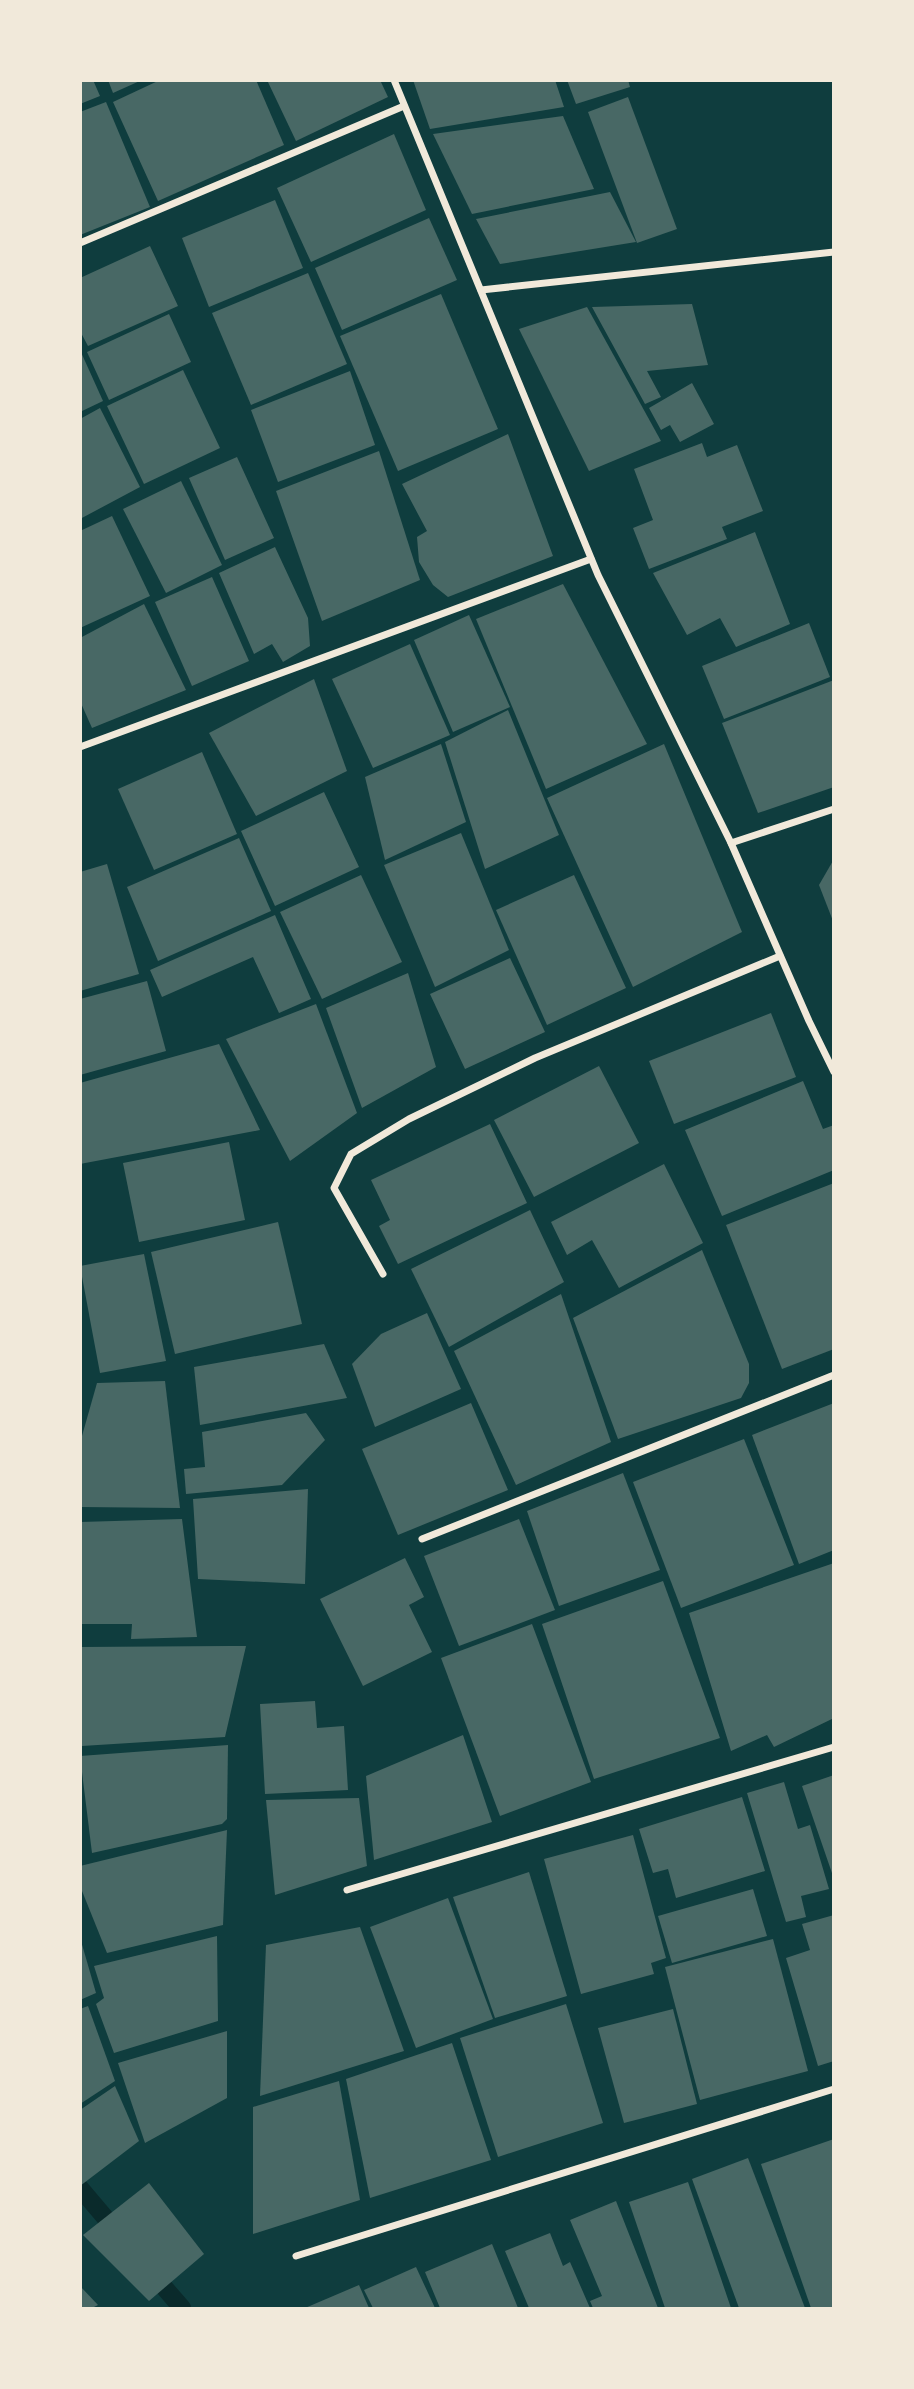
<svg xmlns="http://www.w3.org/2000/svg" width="914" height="2389" viewBox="0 0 914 2389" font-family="'Times New Roman',serif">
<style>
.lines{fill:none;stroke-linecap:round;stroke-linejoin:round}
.stream{stroke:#0a2a2b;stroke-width:18}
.building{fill:#486865}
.minor{stroke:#f1e9da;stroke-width:7}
</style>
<rect width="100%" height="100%" fill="#0f3d3e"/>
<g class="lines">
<g class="stream">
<path d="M 80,2188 L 119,2234"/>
<path d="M 150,2271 L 182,2308"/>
</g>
</g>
<g class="building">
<path d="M 80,80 L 93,80 L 100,96 L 80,104 Z"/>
<path d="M 108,80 L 142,80 L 113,93 Z"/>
<path d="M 160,80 L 256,80 L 284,145 L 158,201 L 113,102 Z"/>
<path d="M 267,80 L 380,80 L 388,97 L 296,141 Z"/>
<path d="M 413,80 L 555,80 L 564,107 L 430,129 Z"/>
<path d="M 567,80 L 628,80 L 630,87 L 576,104 Z"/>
<path d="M 628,97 L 677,229 L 637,243 L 588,112 Z"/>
<path d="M 106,102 L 150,207 L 80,235 L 80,112 Z"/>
<path d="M 563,116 L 594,189 L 472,214 L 433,134 Z"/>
<path d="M 394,134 L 426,210 L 311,262 L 277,188 Z"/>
<path d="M 610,192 L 636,242 L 500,264 L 476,219 Z"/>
<path d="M 275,200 L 303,268 L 209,307 L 182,238 Z"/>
<path d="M 429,218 L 457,280 L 342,330 L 315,268 Z"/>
<path d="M 150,246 L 178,306 L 88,346 L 80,331 L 80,278 Z"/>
<path d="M 308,273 L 347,364 L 251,405 L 212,313 Z"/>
<path d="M 441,294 L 498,429 L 398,471 L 340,336 Z"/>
<path d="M 692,304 L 708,365 L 647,371 L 661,397 L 645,404 L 592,307 Z"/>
<path d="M 587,307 L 661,441 L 589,471 L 519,329 Z"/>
<path d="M 169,314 L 191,362 L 109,400 L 87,352 Z"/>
<path d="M 80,350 L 103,401 L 80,412 Z"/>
<path d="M 183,370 L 220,448 L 144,484 L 107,406 Z"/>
<path d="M 350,371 L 375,445 L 278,482 L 251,410 Z"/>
<path d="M 692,383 L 714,424 L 680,442 L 670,425 L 661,430 L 649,408 Z"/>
<path d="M 100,408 L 140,487 L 80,519 L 80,419 Z"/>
<path d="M 508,434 L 553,556 L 448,597 L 433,585 L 419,562 L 417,537 L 427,531 L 402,484 Z"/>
<path d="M 702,443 L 707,457 L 737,445 L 763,511 L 722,527 L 727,539 L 649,569 L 633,528 L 653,520 L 634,469 Z"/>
<path d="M 379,451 L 420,580 L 322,621 L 276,491 Z"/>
<path d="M 237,457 L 274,538 L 225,560 L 189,478 Z"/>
<path d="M 181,481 L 222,565 L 166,593 L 123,509 Z"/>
<path d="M 112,516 L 150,596 L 80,628 L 80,531 Z"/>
<path d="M 755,532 L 790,624 L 736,647 L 720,618 L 687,635 L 653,573 Z"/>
<path d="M 275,547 L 308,618 L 310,646 L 283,662 L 272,644 L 254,654 L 219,573 Z"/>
<path d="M 212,577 L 249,661 L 192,686 L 155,602 Z"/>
<path d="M 563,584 L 647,744 L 546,789 L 476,619 Z"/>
<path d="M 144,604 L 186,690 L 92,728 L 80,701 L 80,638 Z"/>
<path d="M 469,615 L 510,707 L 453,732 L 414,640 Z"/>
<path d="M 809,623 L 830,677 L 724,719 L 702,666 Z"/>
<path d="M 410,644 L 450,735 L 373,768 L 332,679 Z"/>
<path d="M 314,679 L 347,771 L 256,816 L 209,733 Z"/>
<path d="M 834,680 L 834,787 L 758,813 L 722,723 Z"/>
<path d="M 508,710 L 559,835 L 485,869 L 445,742 Z"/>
<path d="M 441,744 L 466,822 L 385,860 L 365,777 Z"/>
<path d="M 664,744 L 742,932 L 633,987 L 547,798 Z"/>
<path d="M 202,752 L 237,834 L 154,870 L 118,789 Z"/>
<path d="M 324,792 L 359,867 L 275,906 L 241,831 Z"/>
<path d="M 461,833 L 509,950 L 435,987 L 384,865 Z"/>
<path d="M 239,838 L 271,911 L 158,961 L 127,887 Z"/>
<path d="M 834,859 L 834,920 L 833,921 L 819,885 Z"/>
<path d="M 107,864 L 139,974 L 80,991 L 80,872 Z"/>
<path d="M 361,875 L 402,962 L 322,999 L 280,912 Z"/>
<path d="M 574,875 L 626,988 L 547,1025 L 496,910 Z"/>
<path d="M 275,915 L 311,999 L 279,1013 L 253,957 L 162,997 L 150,970 Z"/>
<path d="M 510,958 L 545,1032 L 465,1069 L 430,994 Z"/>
<path d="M 408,973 L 436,1067 L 362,1108 L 326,1008 Z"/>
<path d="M 147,981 L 166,1051 L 80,1075 L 80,999 Z"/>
<path d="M 316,1004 L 357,1113 L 290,1161 L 226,1039 Z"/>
<path d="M 771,1013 L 796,1077 L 674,1124 L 649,1061 Z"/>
<path d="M 219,1044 L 260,1130 L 80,1164 L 80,1083 Z"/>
<path d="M 599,1066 L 639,1143 L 534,1197 L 494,1120 Z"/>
<path d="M 803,1081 L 823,1129 L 834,1125 L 834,1170 L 722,1216 L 685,1130 Z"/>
<path d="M 490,1124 L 527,1203 L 398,1264 L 379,1226 L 390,1220 L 371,1180 Z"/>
<path d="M 229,1142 L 245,1220 L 139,1242 L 123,1163 Z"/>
<path d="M 664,1164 L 703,1243 L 619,1288 L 592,1240 L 567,1255 L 551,1222 Z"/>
<path d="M 834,1183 L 834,1349 L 782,1369 L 726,1225 Z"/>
<path d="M 530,1210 L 564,1282 L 449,1347 L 411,1269 Z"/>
<path d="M 278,1222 L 302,1324 L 175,1354 L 151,1252 Z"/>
<path d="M 702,1250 L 749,1364 L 749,1383 L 741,1398 L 618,1439 L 573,1318 Z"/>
<path d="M 144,1254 L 166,1361 L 100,1373 L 80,1266 Z"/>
<path d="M 561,1294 L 611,1442 L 516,1485 L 454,1351 Z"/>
<path d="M 427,1313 L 461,1389 L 375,1427 L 352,1364 L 381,1334 Z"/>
<path d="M 324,1344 L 347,1398 L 200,1425 L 194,1367 Z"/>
<path d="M 165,1381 L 180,1508 L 80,1507 L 80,1443 L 97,1383 Z"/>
<path d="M 471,1403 L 508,1490 L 398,1535 L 362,1449 Z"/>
<path d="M 834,1403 L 834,1550 L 799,1564 L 752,1435 Z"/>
<path d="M 306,1413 L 325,1440 L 282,1485 L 186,1494 L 184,1469 L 205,1467 L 202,1432 Z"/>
<path d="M 744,1439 L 794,1565 L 681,1608 L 633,1482 Z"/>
<path d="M 623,1473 L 660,1570 L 559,1606 L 527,1511 Z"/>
<path d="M 308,1489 L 305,1584 L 198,1579 L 193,1499 Z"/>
<path d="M 182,1519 L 197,1637 L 131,1639 L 132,1624 L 80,1624 L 80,1522 Z"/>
<path d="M 519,1519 L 555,1610 L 459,1646 L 424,1556 Z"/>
<path d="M 405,1558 L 424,1597 L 409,1605 L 432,1652 L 363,1686 L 320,1599 Z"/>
<path d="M 834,1563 L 834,1718 L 774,1747 L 767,1735 L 731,1751 L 689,1613 Z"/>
<path d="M 663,1581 L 720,1738 L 594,1779 L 542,1624 Z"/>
<path d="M 532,1624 L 591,1782 L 500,1816 L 441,1658 Z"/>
<path d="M 229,1646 L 246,1646 L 225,1737 L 82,1746 L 80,1647 Z"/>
<path d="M 315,1701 L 317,1728 L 344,1726 L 348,1790 L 265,1794 L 260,1704 Z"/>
<path d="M 463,1735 L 492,1822 L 374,1860 L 366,1776 Z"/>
<path d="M 228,1745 L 227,1819 L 222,1824 L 92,1853 L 80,1756 Z"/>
<path d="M 834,1775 L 834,1876 L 833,1876 L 802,1786 Z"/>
<path d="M 784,1782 L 798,1829 L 810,1825 L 829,1889 L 801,1896 L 806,1917 L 786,1922 L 747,1793 Z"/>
<path d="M 742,1797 L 765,1871 L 676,1898 L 668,1869 L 653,1873 L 639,1829 Z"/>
<path d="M 359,1798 L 367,1866 L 275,1895 L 266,1800 Z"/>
<path d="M 227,1830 L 223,1925 L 107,1953 L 80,1886 L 80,1866 Z"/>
<path d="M 633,1835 L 666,1958 L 651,1963 L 654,1974 L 581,1994 L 544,1859 Z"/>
<path d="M 529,1872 L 567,1996 L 495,2018 L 453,1897 Z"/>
<path d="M 753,1889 L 767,1936 L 672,1963 L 658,1916 Z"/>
<path d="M 448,1898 L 493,2019 L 416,2048 L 370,1927 Z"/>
<path d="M 834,1915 L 834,2061 L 818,2066 L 786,1958 L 810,1950 L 802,1924 Z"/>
<path d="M 360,1927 L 404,2051 L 260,2096 L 266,1945 Z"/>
<path d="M 217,1936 L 218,2021 L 114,2053 L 96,2004 L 104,1998 L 94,1966 Z"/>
<path d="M 773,1939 L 808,2071 L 700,2100 L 665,1967 Z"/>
<path d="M 81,1941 L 96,1993 L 80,2000 L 80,1942 Z"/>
<path d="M 566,2004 L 603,2123 L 498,2157 L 460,2038 Z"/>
<path d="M 88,2006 L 115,2081 L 80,2104 L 80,2009 Z"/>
<path d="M 673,2009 L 697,2104 L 624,2123 L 598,2028 Z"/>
<path d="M 227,2031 L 227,2098 L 145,2143 L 118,2063 Z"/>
<path d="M 452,2043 L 491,2160 L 370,2198 L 346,2079 Z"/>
<path d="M 339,2081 L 360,2200 L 253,2234 L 253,2107 Z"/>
<path d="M 115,2086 L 139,2141 L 80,2186 L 80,2110 Z"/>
<path d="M 834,2139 L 834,2308 L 811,2308 L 761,2164 Z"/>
<path d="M 748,2158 L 805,2308 L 739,2308 L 692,2179 Z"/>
<path d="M 688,2182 L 731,2308 L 665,2308 L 629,2202 Z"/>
<path d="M 149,2183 L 204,2254 L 149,2301 L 83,2235 Z"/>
<path d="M 616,2201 L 658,2308 L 593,2308 L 590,2301 L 602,2296 L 570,2220 Z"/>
<path d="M 550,2233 L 563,2266 L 570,2262 L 590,2308 L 529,2308 L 505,2251 Z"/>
<path d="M 492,2244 L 518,2308 L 440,2308 L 425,2272 Z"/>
<path d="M 416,2267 L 435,2308 L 373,2308 L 364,2290 Z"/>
<path d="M 359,2285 L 369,2308 L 305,2308 Z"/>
<path d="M 80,2286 L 98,2305 L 92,2308 L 80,2308 Z"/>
</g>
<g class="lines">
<g class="minor">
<path d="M 394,80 L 598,575 L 731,843 L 809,1021 L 834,1072"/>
<path d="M 80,243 L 404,106"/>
<path d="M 481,290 L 834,252"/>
<path d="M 80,747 L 591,559"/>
<path d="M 731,843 L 834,809"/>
<path d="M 383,1274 L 334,1188 L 351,1154 L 409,1119 L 535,1058 L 780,956"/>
<path d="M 422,1539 L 834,1375"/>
<path d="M 347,1890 L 834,1747"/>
<path d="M 296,2256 L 834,2089"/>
</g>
</g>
<rect width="914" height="2389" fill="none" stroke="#f1e9da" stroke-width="164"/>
</svg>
